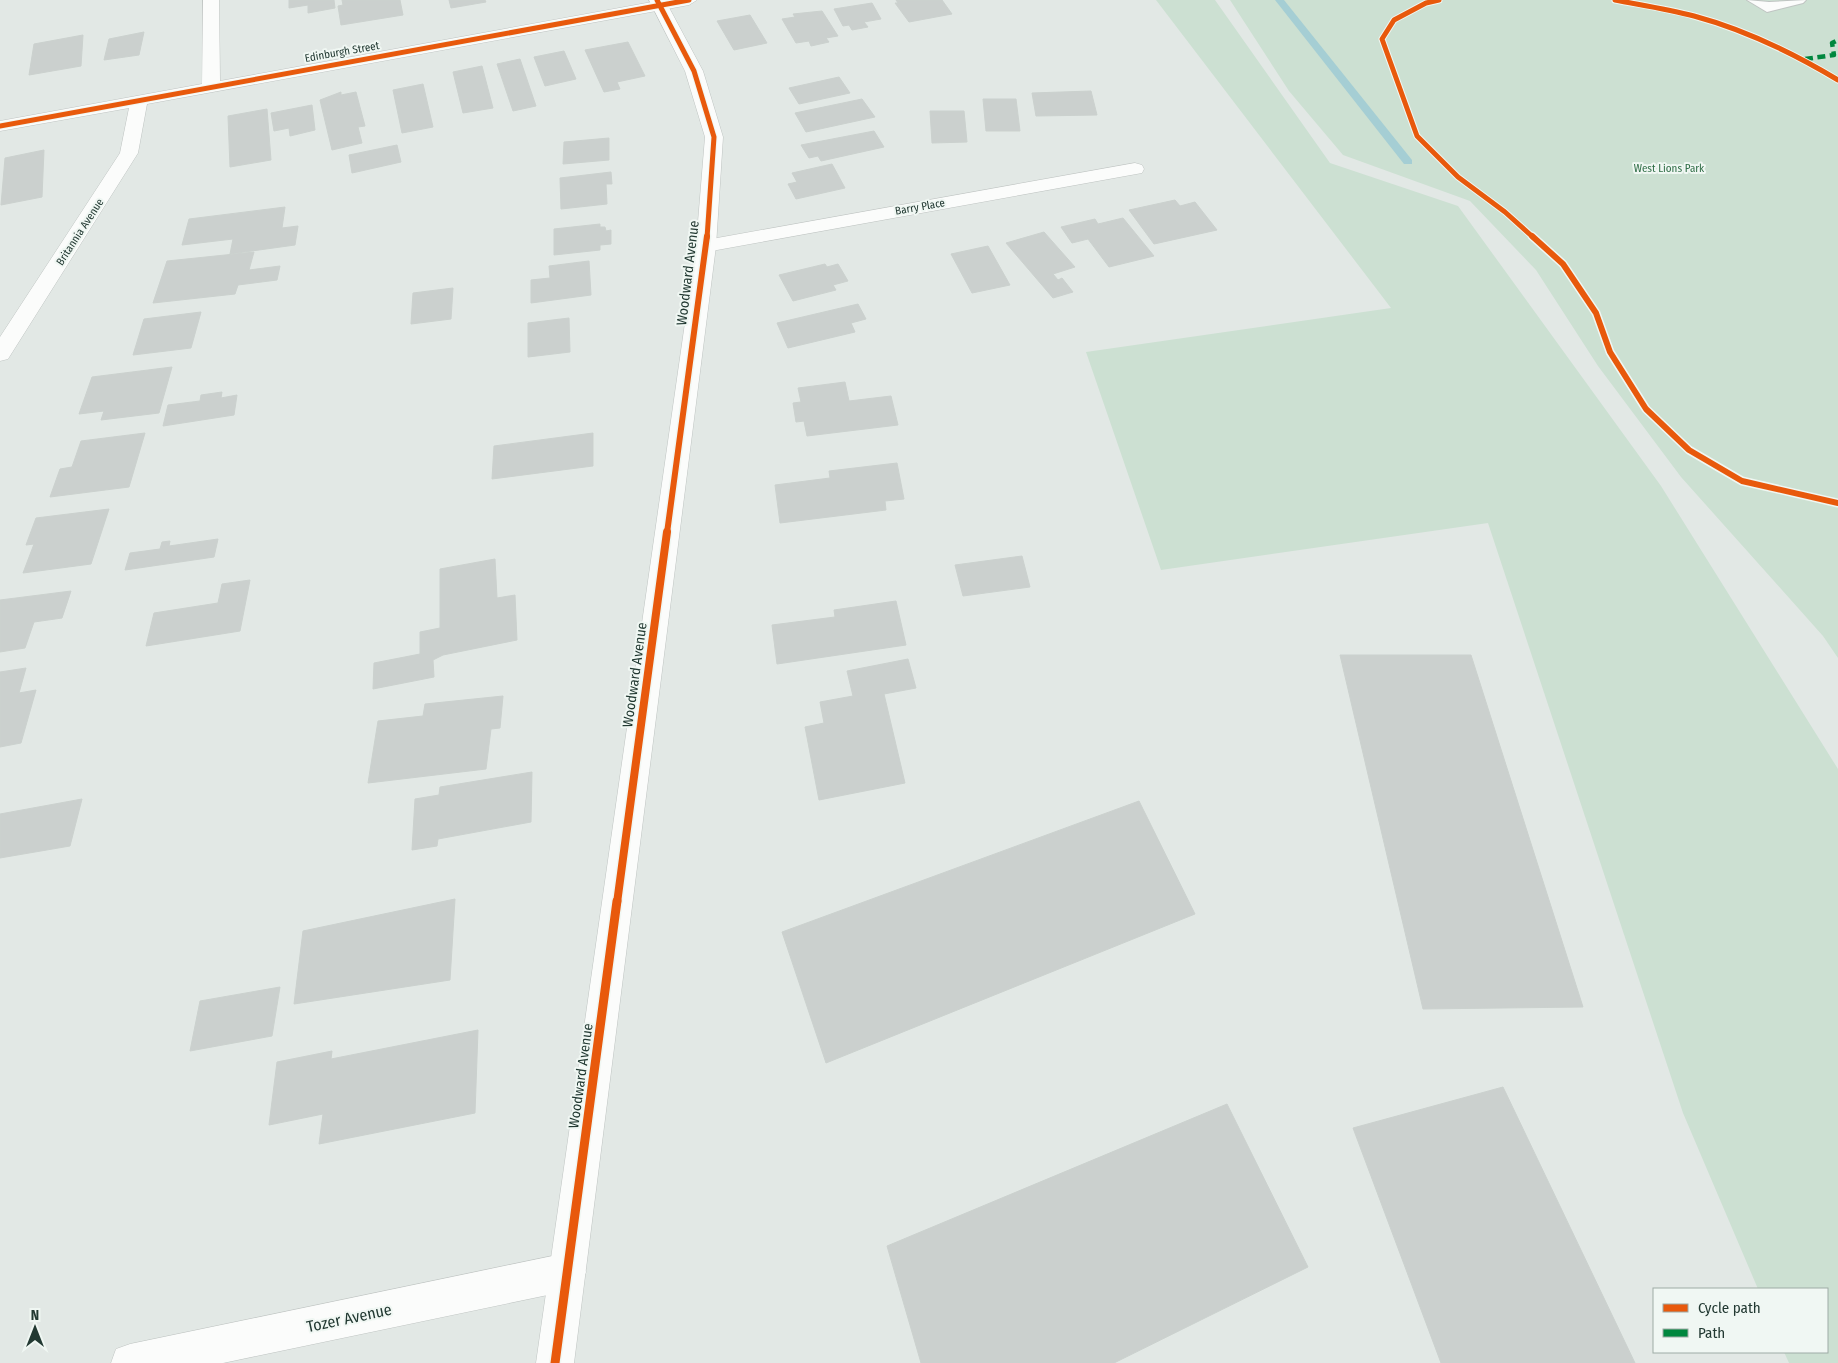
<svg xmlns="http://www.w3.org/2000/svg" width="1838" height="1363" viewBox="0 0 1838 1363" font-family="'Fira Sans Condensed',sans-serif">
<style>
.green{fill:#cce0d2}
.lines{fill:none;stroke-linecap:round;stroke-linejoin:round}
.stream{fill:#a5ced4;fill-rule:evenodd}
.building{fill:#cbd0ce;stroke:#cbd1ce}
.service-casing{stroke:#bfc4c2;stroke-width:2}
.minor-casing{stroke:#bfc4c2;stroke-width:1}
.tertiary-casing{stroke:#bfc4c2;stroke-width:1}
.service{fill:#fbfcfb;fill-rule:evenodd}
.minor{fill:#fbfcfb;fill-rule:evenodd}
.tertiary{fill:#fbfcfb;fill-rule:evenodd}
.quiet{stroke:#00873e;stroke-width:4.5;stroke-dasharray:8 4.5;stroke-linecap:butt}
.cycleway-far3-casing{stroke:#f0f7f3;stroke-width:7}
.cycleway-far2-casing{stroke:#f0f7f3;stroke-width:9}
.cycleway-far1-casing{stroke:#f0f7f3;stroke-width:11}
.cycleway-casing{stroke:#f0f7f3;stroke-width:12}
.cycleway-far3{stroke:#e8590c;stroke-width:5}
.cycleway-far2{stroke:#e8590c;stroke-width:6}
.cycleway-far1{stroke:#e8590c;stroke-width:8}
.cycleway{stroke:#e8590c;stroke-width:9}
.labels{text-anchor:middle;dominant-baseline:central;stroke-width:4;stroke-linejoin:round;paint-order:stroke}
.far-street-label{font-size:11px;fill:#223932;stroke:#f0f7f3}
.far-park-label{font-size:11px;fill:#2f6d46;stroke:#f0f7f3}
.street-label{font-size:14px;fill:#223932;stroke:#f0f7f3}
.near-street-label{font-size:16px;fill:#223932;stroke:#f0f7f3}
</style>
<rect width="100%" height="100%" fill="#e2e8e5"/>
<g class="green">
<path d="M 1156,0 L 1215,0 L 1330,163 L 1458,206 L 1661,486 L 1838,769 L 1838,1363 L 1789,1363 L 1784,1352 L 1827,1352 L 1827,1289 L 1758,1289 L 1683,1113 L 1488,523 L 1161,570 L 1086,352 L 1391,308 Z"/>
<path d="M 1230,0 L 1838,0 L 1838,658 L 1823,636 L 1681,477 L 1598,366 L 1536,270 L 1470,201 L 1343,155 L 1289,91 Z"/>
</g>
<g class="lines">
<path class="stream" d="M 1275,0 L 1284,0 L 1412,160 L 1412,164 L 1404,164 Z"/>
</g>
<g class="building">
<path d="M 289,0 L 334,0 L 335,8 L 308,13 L 308,5 L 289,8 Z"/>
<path d="M 342,0 L 400,0 L 403,15 L 341,25 L 338,6 L 343,5 Z"/>
<path d="M 449,0 L 485,0 L 486,2 L 451,8 Z"/>
<path d="M 896,0 L 942,0 L 952,14 L 909,22 L 895,3 L 898,3 Z"/>
<path d="M 872,3 L 881,19 L 864,22 L 868,27 L 852,30 L 849,25 L 843,26 L 834,9 Z"/>
<path d="M 822,11 L 838,36 L 826,38 L 829,42 L 811,46 L 809,41 L 796,43 L 782,19 L 795,17 L 793,14 Z"/>
<path d="M 750,15 L 767,43 L 734,50 L 717,21 Z"/>
<path d="M 144,32 L 139,55 L 104,60 L 109,39 Z"/>
<path d="M 83,35 L 81,66 L 29,75 L 34,44 Z"/>
<path d="M 628,42 L 645,76 L 617,82 L 620,89 L 604,92 L 585,50 Z"/>
<path d="M 564,51 L 576,79 L 545,86 L 534,57 Z"/>
<path d="M 520,59 L 536,106 L 513,111 L 497,64 Z"/>
<path d="M 482,66 L 493,108 L 463,113 L 453,72 Z"/>
<path d="M 839,77 L 850,93 L 799,104 L 789,88 Z"/>
<path d="M 423,84 L 433,127 L 402,133 L 393,90 Z"/>
<path d="M 1091,91 L 1097,115 L 1036,116 L 1032,93 Z"/>
<path d="M 341,92 L 341,95 L 356,92 L 365,126 L 358,127 L 362,143 L 332,150 L 320,100 Z"/>
<path d="M 862,99 L 875,117 L 806,132 L 795,113 Z"/>
<path d="M 983,99 L 1016,99 L 1020,131 L 986,131 Z"/>
<path d="M 312,105 L 315,130 L 290,136 L 289,128 L 274,131 L 271,113 Z"/>
<path d="M 267,109 L 271,160 L 230,167 L 228,116 Z"/>
<path d="M 930,111 L 964,111 L 967,142 L 932,143 Z"/>
<path d="M 874,131 L 884,147 L 821,161 L 818,156 L 809,158 L 801,145 Z"/>
<path d="M 609,138 L 609,160 L 563,164 L 564,142 Z"/>
<path d="M 397,145 L 401,162 L 352,173 L 349,155 Z"/>
<path d="M 44,150 L 42,197 L 1,205 L 5,158 Z"/>
<path d="M 832,164 L 845,188 L 796,199 L 788,184 L 797,182 L 792,173 Z"/>
<path d="M 611,172 L 612,184 L 606,184 L 607,204 L 561,209 L 560,178 Z"/>
<path d="M 1175,200 L 1180,206 L 1195,202 L 1217,230 L 1154,244 L 1129,210 Z"/>
<path d="M 285,207 L 282,228 L 298,226 L 295,245 L 230,254 L 233,239 L 182,245 L 189,219 Z"/>
<path d="M 1123,218 L 1154,256 L 1109,267 L 1088,239 L 1072,243 L 1061,227 L 1095,219 L 1098,224 Z"/>
<path d="M 600,224 L 600,227 L 605,227 L 606,231 L 611,230 L 611,244 L 600,245 L 600,250 L 554,255 L 554,229 Z"/>
<path d="M 1044,232 L 1075,267 L 1053,274 L 1058,280 L 1062,278 L 1073,292 L 1053,298 L 1006,243 Z"/>
<path d="M 988,246 L 1010,285 L 972,293 L 951,254 Z"/>
<path d="M 254,252 L 249,270 L 280,266 L 277,280 L 238,285 L 235,294 L 153,303 L 167,261 Z"/>
<path d="M 589,261 L 591,295 L 531,303 L 531,280 L 550,278 L 549,266 Z"/>
<path d="M 825,264 L 827,267 L 838,264 L 848,281 L 833,285 L 836,290 L 793,301 L 779,275 Z"/>
<path d="M 453,288 L 451,319 L 411,324 L 413,293 Z"/>
<path d="M 858,304 L 866,319 L 851,323 L 855,332 L 788,348 L 777,323 Z"/>
<path d="M 201,312 L 191,348 L 133,355 L 144,319 Z"/>
<path d="M 569,318 L 570,352 L 528,357 L 528,323 Z"/>
<path d="M 172,367 L 159,413 L 101,420 L 104,411 L 79,414 L 92,377 Z"/>
<path d="M 845,382 L 849,401 L 891,396 L 898,425 L 807,436 L 804,421 L 796,422 L 793,403 L 801,402 L 798,388 Z"/>
<path d="M 222,392 L 221,398 L 237,395 L 234,415 L 163,426 L 168,405 L 200,401 L 201,395 Z"/>
<path d="M 145,433 L 129,487 L 50,497 L 60,469 L 72,467 L 81,441 Z"/>
<path d="M 593,433 L 593,466 L 492,479 L 494,446 Z"/>
<path d="M 897,463 L 904,499 L 885,501 L 886,510 L 780,523 L 775,485 L 830,478 L 829,471 Z"/>
<path d="M 109,509 L 91,564 L 23,573 L 34,544 L 26,545 L 36,518 Z"/>
<path d="M 218,539 L 214,557 L 125,570 L 130,553 L 160,549 L 162,542 L 170,541 L 169,546 Z"/>
<path d="M 1022,556 L 1030,587 L 963,596 L 955,565 Z"/>
<path d="M 495,559 L 497,598 L 515,595 L 517,640 L 443,655 L 433,660 L 434,677 L 373,689 L 374,663 L 420,654 L 420,632 L 440,628 L 440,569 Z"/>
<path d="M 250,580 L 240,631 L 146,646 L 154,613 L 218,603 L 222,584 Z"/>
<path d="M 71,591 L 62,618 L 34,622 L 25,648 L 0,652 L 0,600 Z"/>
<path d="M 896,601 L 906,645 L 777,664 L 772,625 L 835,617 L 834,610 Z"/>
<path d="M 1340,655 L 1471,655 L 1583,1007 L 1423,1009 Z"/>
<path d="M 908,659 L 916,688 L 884,694 L 905,783 L 819,800 L 805,727 L 824,723 L 820,702 L 853,696 L 847,671 Z"/>
<path d="M 26,668 L 19,693 L 36,690 L 21,743 L 0,747 L 0,672 Z"/>
<path d="M 503,696 L 500,728 L 491,729 L 486,769 L 368,783 L 378,721 L 423,716 L 425,704 Z"/>
<path d="M 532,772 L 531,822 L 438,839 L 437,846 L 412,850 L 415,799 L 439,795 L 440,787 Z"/>
<path d="M 82,799 L 70,846 L 0,858 L 0,814 Z"/>
<path d="M 1139,801 L 1195,914 L 826,1063 L 782,932 Z"/>
<path d="M 455,899 L 450,980 L 294,1004 L 303,931 Z"/>
<path d="M 280,987 L 272,1036 L 190,1051 L 200,1001 Z"/>
<path d="M 478,1030 L 475,1113 L 319,1144 L 323,1114 L 269,1125 L 277,1062 L 332,1051 L 331,1059 Z"/>
<path d="M 1503,1087 L 1635,1363 L 1441,1363 L 1353,1128 Z"/>
<path d="M 1227,1104 L 1308,1267 L 1114,1363 L 921,1363 L 887,1246 Z"/>
</g>
<g class="lines">
<g class="service-casing">
<path id="service" d="M 1747,0 L 1769,2 L 1806,0 L 1803,3 L 1767,12 Z"/>
</g>
<g class="minor-casing">
<g id="minor">
<path d="M 203,0 L 219,0 L 220,81 L 663,0 L 697,0 L 689,5 L 147,104 L 138,153 L 8,359 L 0,361 L 0,337 L 120,153 L 129,108 L 0,131 L 0,121 L 202,84 Z"/>
<path d="M 1135,163 L 1142,165 L 1144,169 L 1142,173 L 706,252 L 699,250 L 696,246 L 699,242 L 706,240 Z"/>
<path d="M 567,1253 L 580,1259 L 586,1272 L 580,1285 L 567,1291 L 223,1363 L 111,1363 L 116,1349 L 130,1344 Z"/>
</g>
</g>
<g class="tertiary-casing">
<path id="tertiary" d="M 649,0 L 665,0 L 703,71 L 723,137 L 716,246 L 574,1363 L 536,1363 L 696,246 L 705,137 L 685,71 Z"/>
</g>
<use href="#service" class="service"/>
<use href="#minor" class="minor"/>
<use href="#tertiary" class="tertiary"/>
<path class="quiet" d="M 1805,59 L 1834,55 L 1832,43 L 1838,40"/>
<g class="cycleway-far3-casing">
<g id="cycleway-far3">
<path d="M 657,0 L 694,71 L 714,137 L 707,238"/>
<path d="M 1439,0 L 1426,3 L 1394,20 L 1382,39 L 1417,136 L 1458,177 L 1505,212 L 1534,238"/>
<path d="M 1615,0 C 1641,5 1668,9 1694,16 C 1746,30 1793,53 1838,80"/>
<path d="M 0,126 L 689,0"/>
</g>
</g>
<g class="cycleway-far2-casing">
<g id="cycleway-far2">
<path d="M 1532,236 L 1563,264 L 1596,313 L 1610,352 L 1646,409 L 1689,450 L 1742,481 L 1838,503"/>
<path d="M 667,533 L 707,236"/>
</g>
</g>
<g class="cycleway-far1-casing">
<path id="cycleway-far1" d="M 617,903 L 667,532"/>
</g>
<g class="cycleway-casing">
<path id="cycleway" d="M 555,1363 L 617,901"/>
</g>
<use href="#cycleway-far3" class="cycleway-far3"/>
<use href="#cycleway-far2" class="cycleway-far2"/>
<use href="#cycleway-far1" class="cycleway-far1"/>
<use href="#cycleway" class="cycleway"/>
</g>
<g class="labels">
<g class="far-street-label">
<text transform="translate(342 52) rotate(-10)">Edinburgh Street</text>
<text transform="translate(920 207) rotate(-10)">Barry Place</text>
<text transform="translate(80 232) rotate(-57)">Britannia Avenue</text>
</g>
<g class="far-park-label">
<text x="1669" y="168">West Lions Park</text>
</g>
<g class="street-label">
<text transform="translate(688 273) rotate(-83)">Woodward Avenue</text>
<text transform="translate(635 675) rotate(-82)">Woodward Avenue</text>
<text transform="translate(581 1076) rotate(-82)">Woodward Avenue</text>
</g>
<g class="near-street-label">
<text transform="translate(349 1318) rotate(-12)">Tozer Avenue</text>
</g>
</g>
<rect x="1653" y="1288" width="175" height="65" fill="#f0f7f3" stroke="#9eaba6"/>
<rect x="1663" y="1304" width="25" height="8" fill="#e8590c" stroke="#9eaba6"/>
<text x="1698" y="1313" font-size="15" fill="#223932">Cycle path</text>
<rect x="1663" y="1329" width="25" height="8" fill="#00873e" stroke="#9eaba6"/>
<text x="1698" y="1338" font-size="15" fill="#223932">Path</text>
<g transform="translate(35 1328)" stroke="#f0f7f3" stroke-width="4" paint-order="stroke">
<path d="M0-4L9 19L0 12L-9 19Z" fill="#223932"/>
<text y="-8" font-size="14" font-weight="bold" text-anchor="middle" fill="#223932">N</text>
</g>
</svg>
